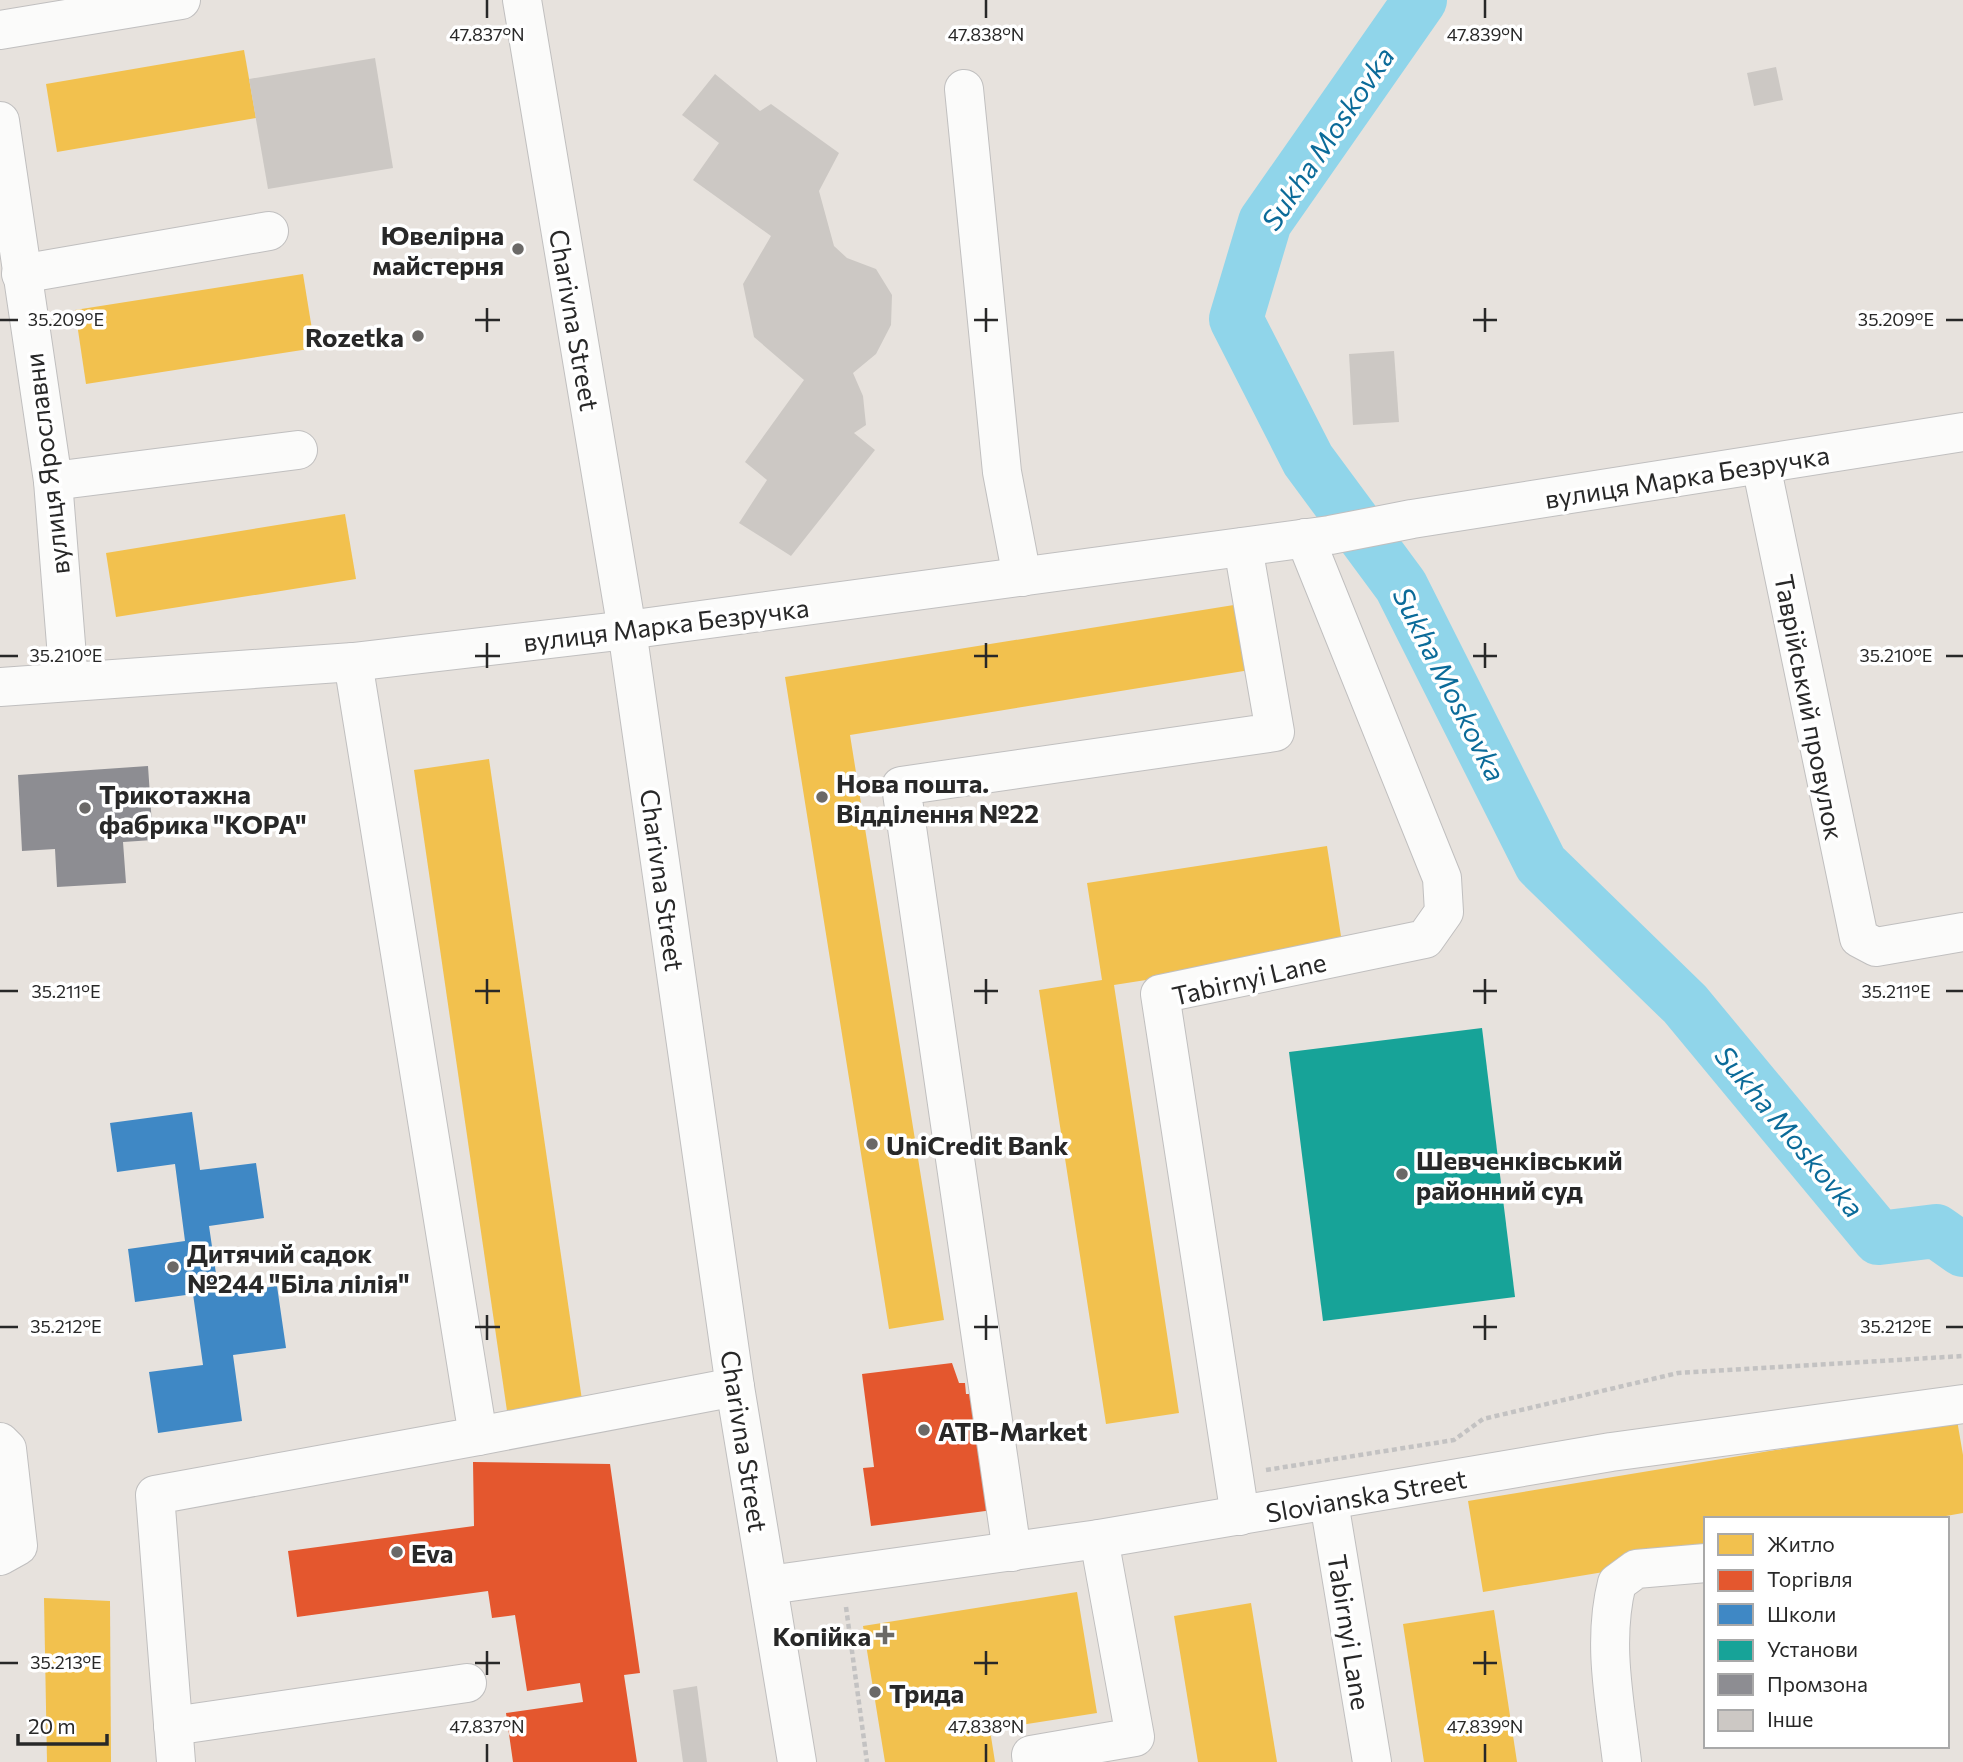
<svg xmlns="http://www.w3.org/2000/svg" width="1963" height="1762" viewBox="0 0 1963 1762" font-family="Commissioner,sans-serif">
<style>
.homes{fill:#f2c14e}
.shops{fill:#e4572e}
.schools{fill:#3f88c5}
.public{fill:#17a398}
.industry{fill:#8d8d92}
.lines{fill:none;stroke-linecap:round;stroke-linejoin:round}
.river{stroke:#90d5ea;stroke-width:54}
.building{fill:#ccc8c4}
.minor-casing{stroke:#c0bfbf;stroke-width:40}
.path{stroke:#c3c2c2;stroke-width:4.5;stroke-dasharray:5 3.5;stroke-linecap:butt}
.minor{stroke:#fbfbfa;stroke-width:38}
.ticks{fill:none;stroke:#282828;stroke-width:2.5}
.poi-dot{fill:#6b6967;stroke:#fff;stroke-width:2.5}
.labels{text-anchor:middle;dominant-baseline:central;stroke-width:7;stroke-linejoin:round;paint-order:stroke}
.poi-label{font-size:26px;font-weight:bold;fill:#282828;stroke:#fff;text-anchor:start}
.street-label{font-size:26px;fill:#282828;stroke:#fff}
.water-label{font-size:28px;font-style:italic;fill:#0b6b99;stroke:#fff}
.ticks-label{font-size:18px;text-anchor:middle;fill:#282828;stroke:#fff;stroke-width:7;stroke-linejoin:round;paint-order:stroke}
</style>
<rect width="100%" height="100%" fill="#e7e2dd"/>
<g class="homes">
<path d="M 244,50 L 256,118 L 57,152 L 46,84 Z"/>
<path d="M 303,274 L 315,348 L 86,384 L 75,310 Z"/>
<path d="M 345,514 L 356,579 L 116,617 L 106,553 Z"/>
<path d="M 1240,604 L 1250,670 L 850,735 L 944,1320 L 889,1329 L 785,677 Z"/>
<path d="M 489,759 L 582,1400 L 507,1411 L 414,770 Z"/>
<path d="M 1327,846 L 1343,949 L 1114,985 L 1179,1413 L 1106,1424 L 1039,990 L 1102,980 L 1087,883 Z"/>
<path d="M 1957,1420 L 1963,1455 L 1963,1513 L 1929,1519 L 1706,1519 L 1706,1555 L 1483,1592 L 1468,1501 Z"/>
<path d="M 1077,1592 L 1097,1713 L 990,1730 L 995,1762 L 885,1762 L 863,1626 Z"/>
<path d="M 44,1598 L 110,1601 L 111,1762 L 47,1762 Z"/>
<path d="M 1251,1603 L 1277,1762 L 1198,1762 L 1174,1616 Z"/>
<path d="M 1494,1610 L 1517,1762 L 1424,1762 L 1403,1624 Z"/>
</g>
<g class="shops">
<path d="M 952,1363 L 959,1383 L 965,1383 L 966,1394 L 973,1394 L 993,1510 L 871,1526 L 863,1468 L 874,1467 L 862,1374 Z"/>
<path d="M 473,1462 L 610,1464 L 640,1673 L 624,1675 L 637,1762 L 513,1762 L 506,1713 L 583,1702 L 580,1683 L 527,1691 L 515,1615 L 492,1618 L 488,1591 L 297,1617 L 288,1551 L 474,1526 Z"/>
</g>
<path class="schools" d="M 192,1112 L 200,1170 L 256,1163 L 264,1218 L 209,1226 L 219,1294 L 277,1286 L 286,1348 L 233,1355 L 242,1421 L 158,1433 L 149,1372 L 203,1365 L 193,1294 L 135,1302 L 128,1249 L 185,1241 L 175,1164 L 117,1172 L 110,1123 Z"/>
<path class="public" d="M 1482,1028 L 1515,1297 L 1323,1321 L 1289,1052 Z"/>
<path class="industry" d="M 148,766 L 153,840 L 123,842 L 126,883 L 57,887 L 55,849 L 22,851 L 18,775 Z"/>
<g class="lines">
<path class="river" d="M 1420,0 L 1265,222 L 1236,319 L 1308,460 L 1401,586 L 1541,864 L 1685,1004 L 1879,1238 L 1936,1231 L 1963,1250"/>
</g>
<g class="building">
<path d="M 375,58 L 393,168 L 268,189 L 249,79 Z"/>
<path d="M 1776,67 L 1783,100 L 1754,106 L 1747,73 Z"/>
<path d="M 715,74 L 760,111 L 771,104 L 839,153 L 819,191 L 834,246 L 847,258 L 876,269 L 892,295 L 891,325 L 876,354 L 853,373 L 863,396 L 866,425 L 854,433 L 875,450 L 791,556 L 739,523 L 767,480 L 745,462 L 804,380 L 754,337 L 743,284 L 771,236 L 693,180 L 719,143 L 682,115 Z"/>
<path d="M 1394,351 L 1399,422 L 1353,425 L 1349,354 Z"/>
<path d="M 697,1686 L 707,1762 L 683,1762 L 673,1690 Z"/>
</g>
<g class="lines">
<g class="minor-casing">
<g id="minor">
<path d="M 522,0 L 627,630 L 735,1387 L 797,1762"/>
<path d="M 0,30 L 181,0"/>
<path d="M 964,89 L 1002,472 L 1022,577"/>
<path d="M 0,121 L 53,481 L 69,682"/>
<path d="M 21,274 L 269,231"/>
<path d="M 1761,465 L 1859,938 L 1876,947 L 1963,932"/>
<path d="M 53,481 L 298,450"/>
<path d="M 0,687 L 353,662 L 627,630 L 1330,535 L 1412,519 L 1963,432"/>
<path d="M 478,1436 L 735,1387"/>
<path d="M 0,1442 L 7,1449 L 18,1546 L 0,1556"/>
<path d="M 1329,1502 L 1372,1762"/>
<path d="M 1240,1516 L 1160,994 L 1425,939 L 1444,912 L 1442,878 L 1305,538"/>
<path d="M 1012,1552 L 901,786 L 1275,732 L 1243,547"/>
<path d="M 769,1585 L 1099,1539 L 1611,1452 L 1963,1404"/>
<path d="M 173,1726 L 467,1683"/>
<path d="M 176,1762 L 155,1495 L 478,1436 L 353,662"/>
<path d="M 1032,1762 L 1031,1755 L 1135,1737 L 1099,1539"/>
<path d="M 1622,1762 C 1615,1702 1602,1642 1617,1583 L 1636,1569 L 1706,1563"/>
</g>
</g>
<g class="path">
<path d="M 1266,1470 L 1454,1440 L 1483,1419 L 1678,1373 L 1963,1356"/>
<path d="M 846,1607 L 867,1762"/>
</g>
<use href="#minor" class="minor"/>
</g>
<path class="ticks" d="M 487,0 L 487,18M 986,0 L 986,18M 1485,0 L 1485,18M 487,308 L 487,332M 986,308 L 986,332M 1485,308 L 1485,332M 0,320 L 18,320M 475,320 L 500,320M 974,320 L 998,320M 1473,320 L 1497,320M 1946,320 L 1963,320M 487,643 L 487,668M 986,643 L 986,668M 1485,643 L 1485,668M 0,656 L 18,656M 475,656 L 500,656M 974,656 L 998,656M 1473,656 L 1497,656M 1946,656 L 1963,656M 487,979 L 487,1004M 986,979 L 986,1004M 1485,979 L 1485,1004M 0,991 L 18,991M 475,991 L 500,991M 974,991 L 998,991M 1473,991 L 1497,991M 1946,991 L 1963,991M 487,1315 L 487,1340M 986,1315 L 986,1340M 1485,1315 L 1485,1340M 0,1327 L 18,1327M 475,1327 L 500,1327M 974,1327 L 998,1327M 1473,1327 L 1497,1327M 1946,1327 L 1963,1327M 487,1651 L 487,1675M 986,1651 L 986,1675M 1485,1651 L 1485,1675M 0,1663 L 18,1663M 475,1663 L 500,1663M 974,1663 L 998,1663M 1473,1663 L 1497,1663M 487,1744 L 487,1762M 986,1744 L 986,1762M 1485,1744 L 1485,1762"/>
<g class="poi-dot">
<circle cx="518" cy="249" r="7"/>
<circle cx="418" cy="336" r="7"/>
<circle cx="822" cy="797" r="7"/>
<circle cx="85" cy="808" r="7"/>
<circle cx="872" cy="1144" r="7"/>
<circle cx="1402" cy="1174" r="7"/>
<circle cx="173" cy="1267" r="7"/>
<circle cx="924" cy="1430" r="7"/>
<circle cx="397" cy="1552" r="7"/>
<path d="M881.5 1624.5h7v7h7v7h-7v7h-7v-7h-7v-7h7z"/>
<circle cx="875" cy="1692" r="7"/>
</g>
<g class="labels">
<g class="poi-label">
<text x="504" y="234" text-anchor="end">Ювелірна<tspan x="504" dy="30">майстерня</tspan></text>
<text x="404" y="336" text-anchor="end">Rozetka</text>
<text x="836" y="782">Нова пошта.<tspan x="836" dy="30">Відділення №22</tspan></text>
<text x="99" y="793">Трикотажна<tspan x="99" dy="30">фабрика "КОРА"</tspan></text>
<text x="886" y="1144">UniCredit Bank</text>
<text x="1416" y="1159">Шевченківський<tspan x="1416" dy="30">районний суд</tspan></text>
<text x="187" y="1252">Дитячий садок<tspan x="187" dy="30">№244 "Біла лілія"</tspan></text>
<text x="938" y="1430">ATB-Market</text>
<text x="411" y="1552">Eva</text>
<text x="871" y="1635" text-anchor="end">Копійка</text>
<text x="889" y="1692">Трида</text>
</g>
<g class="street-label">
<text transform="translate(575 320) rotate(80)">Charivna Street</text>
<text transform="translate(46 464) rotate(-97)">вулиця Ярославни</text>
<text transform="translate(1687 476) rotate(-9)">вулиця Марка Безручка</text>
<text transform="translate(666 624) rotate(-7)">вулиця Марка Безручка</text>
<text transform="translate(1810 707) rotate(79)">Таврійський провулок</text>
<text transform="translate(663 880) rotate(82)">Charivna Street</text>
<text transform="translate(1249 978) rotate(-13)">Tabirnyi Lane</text>
<text transform="translate(745 1441) rotate(81)">Charivna Street</text>
<text transform="translate(1366 1495) rotate(-10)">Slovianska Street</text>
<text transform="translate(1350 1632) rotate(81)">Tabirnyi Lane</text>
</g>
<g class="water-label">
<text transform="translate(1327 138) rotate(-56)">Sukha Moskovka</text>
<text transform="translate(1450 684) rotate(63)">Sukha Moskovka</text>
<text transform="translate(1790 1131) rotate(50)">Sukha Moskovka</text>
</g>
</g>
<g class="ticks-label">
<text x="487" y="41">47.837°N</text>
<text x="986" y="41">47.838°N</text>
<text x="1485" y="41">47.839°N</text>
<text x="1896" y="326">35.209°E</text>
<text x="66" y="326">35.209°E</text>
<text x="1896" y="662">35.210°E</text>
<text x="66" y="662">35.210°E</text>
<text x="1896" y="998">35.211°E</text>
<text x="66" y="998">35.211°E</text>
<text x="1896" y="1333">35.212°E</text>
<text x="66" y="1333">35.212°E</text>
<text x="66" y="1669">35.213°E</text>
<text x="487" y="1733">47.837°N</text>
<text x="986" y="1733">47.838°N</text>
<text x="1485" y="1733">47.839°N</text>
</g>
<rect x="1704" y="1517" width="245" height="231" fill="#ffffff" stroke="#a9a9a9" stroke-width="2"/>
<rect x="1718" y="1534" width="35" height="21" fill="#f2c14e" stroke="#a9a9a9" stroke-width="2"/>
<text x="1767" y="1552" font-size="21" fill="#282828">Житло</text>
<rect x="1718" y="1570" width="35" height="21" fill="#e4572e" stroke="#a9a9a9" stroke-width="2"/>
<text x="1767" y="1587" font-size="21" fill="#282828">Торгівля</text>
<rect x="1718" y="1604" width="35" height="21" fill="#3f88c5" stroke="#a9a9a9" stroke-width="2"/>
<text x="1767" y="1622" font-size="21" fill="#282828">Школи</text>
<rect x="1718" y="1640" width="35" height="21" fill="#17a398" stroke="#a9a9a9" stroke-width="2"/>
<text x="1767" y="1657" font-size="21" fill="#282828">Установи</text>
<rect x="1718" y="1674" width="35" height="21" fill="#8d8d92" stroke="#a9a9a9" stroke-width="2"/>
<text x="1767" y="1692" font-size="21" fill="#282828">Промзона</text>
<rect x="1718" y="1710" width="35" height="21" fill="#ccc8c4" stroke="#a9a9a9" stroke-width="2"/>
<text x="1767" y="1727" font-size="21" fill="#282828">Інше</text>
<path d="M18 1734v10h89v-10" fill="none" stroke="#282828" stroke-width="3.5"/>
<text x="28" y="1734" font-size="21" fill="#282828" stroke="#ffffff" stroke-width="5" paint-order="stroke">20 m</text>
</svg>
